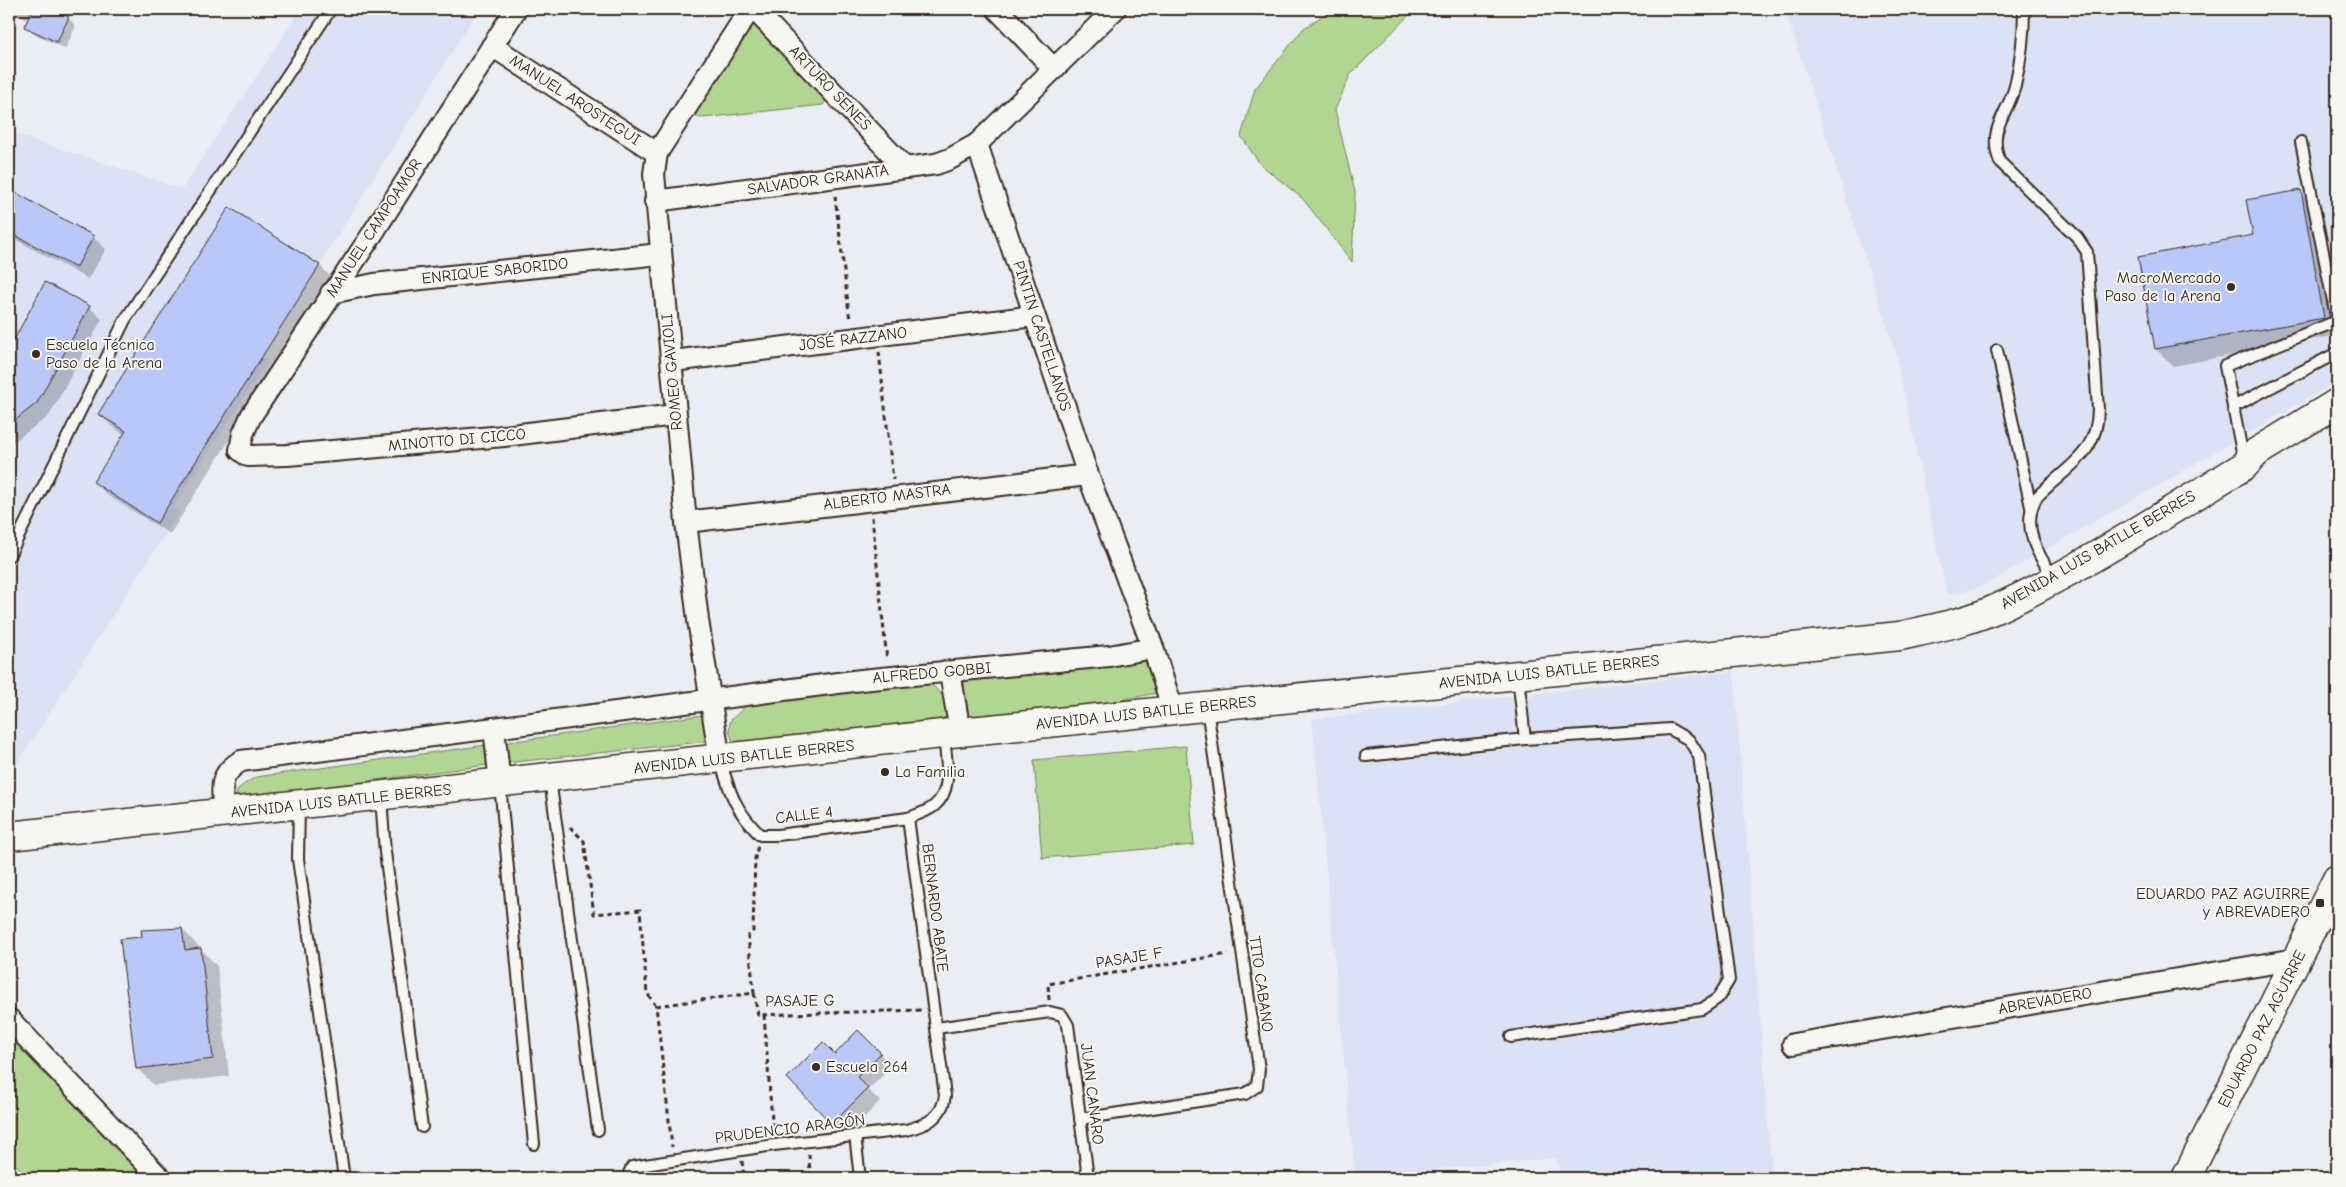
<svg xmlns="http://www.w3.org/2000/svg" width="2346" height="1187" viewBox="0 0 2346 1187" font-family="'Comic Neue',sans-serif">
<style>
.built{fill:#dbe2f5}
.green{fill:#b0d691;stroke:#768058}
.shadow{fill:#0003}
.building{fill:#b9c8f9;stroke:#3b2a1e}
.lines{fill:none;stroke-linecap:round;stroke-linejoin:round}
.lane-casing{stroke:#3b2a1e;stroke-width:14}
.street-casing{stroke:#3b2a1e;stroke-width:24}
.secondary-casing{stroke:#3b2a1e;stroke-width:31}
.path{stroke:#3b2a1e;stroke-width:3;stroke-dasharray:5 4;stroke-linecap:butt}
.lane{stroke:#f6f6f2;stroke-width:10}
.street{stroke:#f6f6f2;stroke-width:20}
.secondary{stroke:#f6f6f2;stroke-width:28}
.poi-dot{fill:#3b2a1e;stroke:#f6f6f2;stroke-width:2}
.labels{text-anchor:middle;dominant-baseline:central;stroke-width:4;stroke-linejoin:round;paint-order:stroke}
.street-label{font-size:16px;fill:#3b2a1e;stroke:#f6f6f2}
.poi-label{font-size:16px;fill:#3b2a1e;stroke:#f6f6f2;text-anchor:start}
</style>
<rect width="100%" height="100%" fill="#eaedf3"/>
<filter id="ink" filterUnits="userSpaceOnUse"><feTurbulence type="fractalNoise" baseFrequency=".02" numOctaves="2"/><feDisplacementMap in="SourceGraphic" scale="10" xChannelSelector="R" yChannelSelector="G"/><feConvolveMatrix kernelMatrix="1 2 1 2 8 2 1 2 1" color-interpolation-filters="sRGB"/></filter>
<g filter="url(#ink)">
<g class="built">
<path d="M 301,9 L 479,9 L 262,357 L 268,361 L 173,508 L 179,513 L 9,776 L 9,132 L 182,189 Z"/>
<path d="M 1785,9 L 2337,9 L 2337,382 L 1983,586 L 1947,595 L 1895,351 Z"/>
<path d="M 1734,671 L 1772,1178 L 1559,1178 L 1557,1158 L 1355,1177 L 1312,719 Z"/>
</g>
<g class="green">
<path d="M 1332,9 L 1415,9 L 1350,75 L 1335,110 L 1355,192 L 1352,262 L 1303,199 L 1260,164 L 1241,136 L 1255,89 L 1303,29 Z"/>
<path d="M 753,24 L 823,94 L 826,100 L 823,105 L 702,118 L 696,117 L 696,111 L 748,26 Z"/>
<path d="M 1141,657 L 1147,662 L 1157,693 L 1065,711 L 970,717 C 960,704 961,691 967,677 Z"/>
<path d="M 927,681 C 937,689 951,701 948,716 L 940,719 L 734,745 L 729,731 L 730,721 L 752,700 Z"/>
<path d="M 703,715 L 710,741 L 487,765 L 236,799 C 234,787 247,783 256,777 Z"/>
<path d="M 1186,746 L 1194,845 L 1042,858 L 1034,760 Z"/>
<path d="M 9,1037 L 144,1178 L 29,1178 L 9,1158 Z"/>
</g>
<g class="shadow">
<path d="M 15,9 L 49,9 L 68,18 L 76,26 L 65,49 L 34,34 L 26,26 L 29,21 L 23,18 Z"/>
<path d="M 9,191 L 93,237 L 106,249 L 88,279 L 9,236 Z"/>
<path d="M 2300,191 L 2317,208 L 2337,319 L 2337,335 L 2173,366 L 2156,349 L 2139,258 L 2254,236 Z"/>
<path d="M 229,209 L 320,266 L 332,278 L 170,534 L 107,495 L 95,482 L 125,435 L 112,426 L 99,414 Z"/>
<path d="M 46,284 L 89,307 L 102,319 L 49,416 L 9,445 L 9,351 Z"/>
<path d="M 182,929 L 217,966 L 229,1076 L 154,1085 L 137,1068 L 143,938 Z"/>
<path d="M 858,1032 L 892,1066 L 868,1090 L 880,1101 L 846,1136 L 788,1078 L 835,1056 Z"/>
</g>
<g class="building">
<path d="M 33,9 L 52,9 L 69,17 L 57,42 L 24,27 Z"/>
<path d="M 9,189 L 94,236 L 76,268 L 9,232 Z"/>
<path d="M 2301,190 L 2324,318 L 2155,349 L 2138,257 L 2253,235 L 2246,200 Z"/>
<path d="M 229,207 L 320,265 L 157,523 L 93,482 L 126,431 L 98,414 Z"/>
<path d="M 45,282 L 90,306 L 37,403 L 9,425 L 9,349 Z"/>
<path d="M 182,928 L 185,950 L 201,948 L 213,1059 L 136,1069 L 120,939 L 142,937 L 141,930 Z"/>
<path d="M 858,1030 L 881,1053 L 857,1077 L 868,1088 L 832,1124 L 787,1078 L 823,1042 L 835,1054 Z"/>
</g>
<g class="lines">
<g class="lane-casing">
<g id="lane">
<path d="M 2024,9 C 2024,35 2021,60 2015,86 C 2007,116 1987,129 2000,162 L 2077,237 L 2087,252 L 2098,409 C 2098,456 2065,467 2036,498 C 2021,527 2037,554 2054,578"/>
<path d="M 2301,142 L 2337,321"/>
<path d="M 1997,350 L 2031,507"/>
<path d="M 2233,407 L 2337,353"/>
<path d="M 2244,462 L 2225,366 L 2337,321 L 2337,322"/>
<path d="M 9,556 L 125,320 L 331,9"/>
<path d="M 1518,676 L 1525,739"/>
<path d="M 1366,756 L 1525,739 L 1670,729 L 1689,740 L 1699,756 L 1729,980 L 1718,998 L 1702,1009 L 1511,1037"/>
<path d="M 720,760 C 730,793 735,810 760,835 L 778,835 L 908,818"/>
<path d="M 550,779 L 598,1130"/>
<path d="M 500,784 L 534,1144"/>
<path d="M 381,797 L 385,852 L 422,1127"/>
<path d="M 299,806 L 298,859 L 344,1178"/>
<path d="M 936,1028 L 1050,1012 L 1062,1015 L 1068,1025 L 1088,1178"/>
<path d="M 1080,1119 L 1245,1094 L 1257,1086 L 1259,1069 L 1207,708"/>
<path d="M 855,1135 L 860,1178"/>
<path d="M 630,1178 L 629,1173 L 632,1167 L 774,1145 L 906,1130 C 926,1125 942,1118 945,1096 L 908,818 C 916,815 927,812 934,806 C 955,789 945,758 944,734"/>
</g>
</g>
<g class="street-casing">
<g id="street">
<path d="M 516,9 L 371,236 L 251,416 L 243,434 L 240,450 L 248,456 L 287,455 L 504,436 L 675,415"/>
<path d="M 754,9 L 905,168"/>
<path d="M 997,9 L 1053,68"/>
<path d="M 1115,9 L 977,144 L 1088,475 L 1153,648 L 1173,710"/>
<path d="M 492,46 L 657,153"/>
<path d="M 655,201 L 936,164 L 950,159 L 977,144"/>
<path d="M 331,293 L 374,284 L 660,254"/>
<path d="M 673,361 L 1034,316"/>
<path d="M 686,522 L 1088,475"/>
<path d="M 950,672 L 960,732"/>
<path d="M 494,728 L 500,784"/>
<path d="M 720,760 L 698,620 L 686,522 L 654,174 L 657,153 L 750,9"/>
<path d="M 224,814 C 222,790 217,775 241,761 L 861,680 L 1109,656 L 1153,648"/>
<path d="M 9,1019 L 160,1178"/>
<path d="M 1793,1044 L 2297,959"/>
</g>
</g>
<g class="secondary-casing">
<g id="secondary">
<path d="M 9,836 L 960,732 L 1900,636 C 1935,628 1969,622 2002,606 C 2085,567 2165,513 2244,466 L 2257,452 L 2337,403"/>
<path d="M 2186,1178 L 2337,879"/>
</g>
</g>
<g class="path">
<path d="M 835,196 L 850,321"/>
<path d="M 879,352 L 893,480"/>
<path d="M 872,517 L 887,660"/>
<path d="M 570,827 L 584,841 L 594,914 L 640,910 L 647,993 L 656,1006 L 672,1147"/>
<path d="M 754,993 L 748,936 L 753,931 L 755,858 L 758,846"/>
<path d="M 1049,1000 L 1048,984 L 1228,954"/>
<path d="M 656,1006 L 754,993 L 758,1015 L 921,1010"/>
<path d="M 764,1015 L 773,1134"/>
<path d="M 809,1154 L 810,1178"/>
<path d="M 742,1161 L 744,1178"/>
</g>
<use href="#lane" class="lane"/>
<use href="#street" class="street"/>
<use href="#secondary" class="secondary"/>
</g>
</g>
<g class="poi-dot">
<circle cx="2231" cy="287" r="5"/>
<circle cx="36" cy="354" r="5"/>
<circle cx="885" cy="772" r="5"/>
<rect x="2315" y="898" width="10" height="10" rx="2.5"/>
<circle cx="816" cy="1067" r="5"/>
</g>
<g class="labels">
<g class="street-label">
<text transform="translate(830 88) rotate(46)">ARTURO SENES</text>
<text transform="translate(575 100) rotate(33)">MANUEL AROSTEGUI</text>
<text transform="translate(818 180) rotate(-8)">SALVADOR GRANATA</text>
<text transform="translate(374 228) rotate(-57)">MANUEL CAMPOAMOR</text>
<text transform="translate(495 271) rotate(-6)">ENRIQUE SABORIDO</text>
<text transform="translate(1042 336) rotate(72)">PINTIN CASTELLANOS</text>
<text transform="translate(853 339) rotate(-7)">JOSÉ RAZZANO</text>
<text transform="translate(672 372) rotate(-95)">ROMEO GAVIOLI</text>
<text transform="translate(457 440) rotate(-5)">MINOTTO DI CICCO</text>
<text transform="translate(887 497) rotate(-7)">ALBERTO MASTRA</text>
<text transform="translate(2098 550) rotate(-30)">AVENIDA LUIS BATLLE BERRES</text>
<text transform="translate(1549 672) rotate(-6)">AVENIDA LUIS BATLLE BERRES</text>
<text transform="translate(932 673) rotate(-5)">ALFREDO GOBBI</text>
<text transform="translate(1146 713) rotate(-6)">AVENIDA LUIS BATLLE BERRES</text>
<text transform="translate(744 757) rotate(-6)">AVENIDA LUIS BATLLE BERRES</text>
<text transform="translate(341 801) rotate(-6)">AVENIDA LUIS BATLLE BERRES</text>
<text transform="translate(804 815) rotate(-7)">CALLE 4</text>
<text transform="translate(935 908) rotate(83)">BERNARDO ABATE</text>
<text transform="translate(1129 958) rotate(-9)">PASAJE F</text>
<text transform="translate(1261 984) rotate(82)">TITO CABANO</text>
<text transform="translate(800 1001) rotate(-1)">PASAJE G</text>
<text transform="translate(2045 1001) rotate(-10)">ABREVADERO</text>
<text transform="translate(2262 1029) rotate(-63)">EDUARDO PAZ AGUIRRE</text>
<text transform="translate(1092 1094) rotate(83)">JUAN CANARO</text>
<text transform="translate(790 1129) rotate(-7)">PRUDENCIO ARAGÓN</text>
</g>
<g class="poi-label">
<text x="2221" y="278" text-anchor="end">MacroMercado<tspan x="2221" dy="18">Paso de la Arena</tspan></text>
<text x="46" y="345">Escuela Técnica<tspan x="46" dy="18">Paso de la Arena</tspan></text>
<text x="895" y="772">La Familia</text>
<text x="2310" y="894" text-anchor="end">EDUARDO PAZ AGUIRRE<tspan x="2310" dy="18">y ABREVADERO</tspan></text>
<text x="826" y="1067">Escuela 264</text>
</g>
</g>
<rect width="2346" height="1187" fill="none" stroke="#f6f6f2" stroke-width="30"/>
<rect x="15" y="15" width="2316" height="1157" fill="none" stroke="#3b2a1e" stroke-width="2" filter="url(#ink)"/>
</svg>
